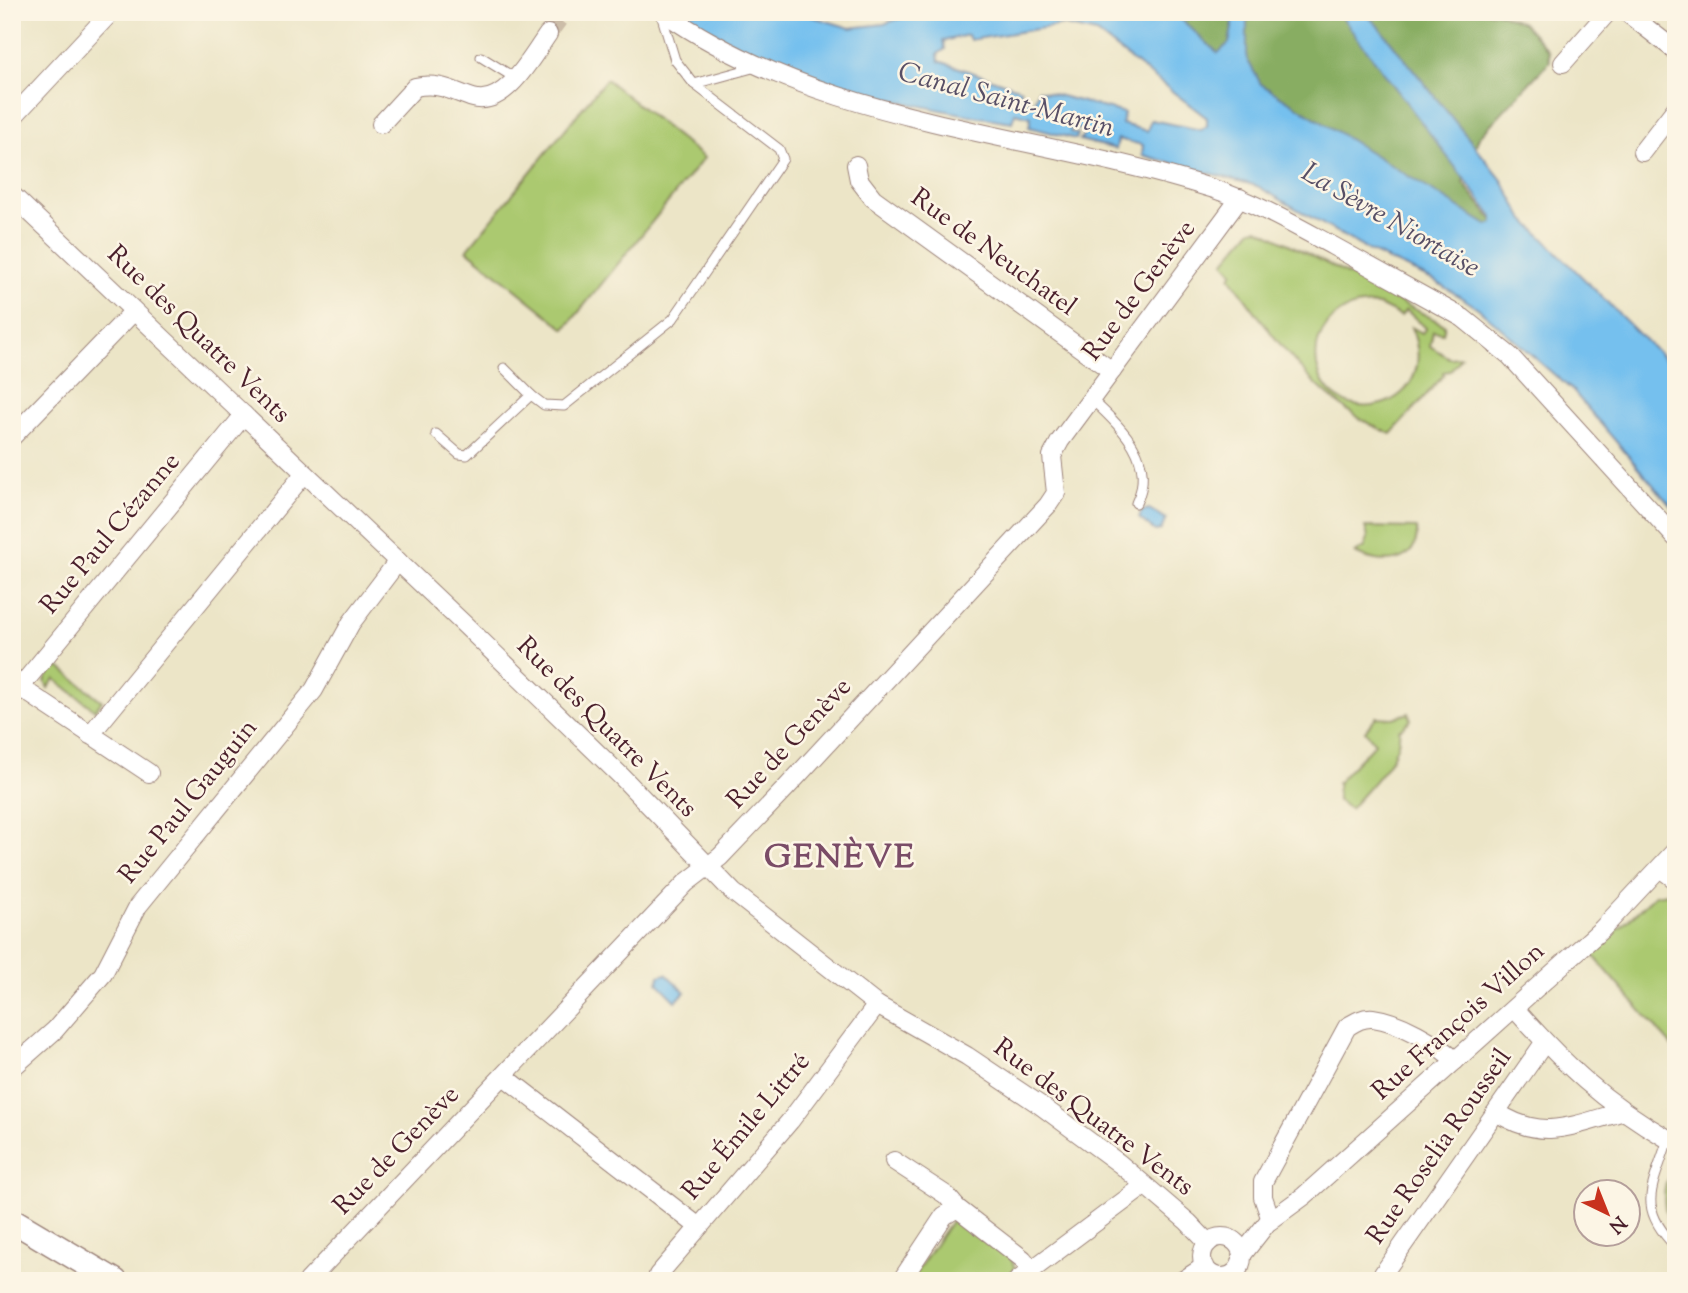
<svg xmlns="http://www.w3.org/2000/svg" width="1688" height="1293" viewBox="0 0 1688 1293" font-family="'Sorts Mill Goudy',serif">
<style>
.green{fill:#abc970;stroke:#7a744e;stroke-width:2;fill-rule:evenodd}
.forest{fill:#88ad62;stroke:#696646;stroke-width:2}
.water{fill:#74c0ee;stroke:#5f708c;stroke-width:2;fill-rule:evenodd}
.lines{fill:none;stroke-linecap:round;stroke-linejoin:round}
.minor-tunnel{stroke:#ccbda8;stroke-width:18;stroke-dasharray:18 9;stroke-linecap:butt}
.service-casing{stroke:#9b8279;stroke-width:11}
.minor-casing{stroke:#9b8279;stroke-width:20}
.secondary-casing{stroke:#9b8279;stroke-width:27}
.service{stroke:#fff;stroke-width:9}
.minor{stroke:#fff;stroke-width:18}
.secondary{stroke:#fff;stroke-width:24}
.labels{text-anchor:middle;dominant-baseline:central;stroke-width:5;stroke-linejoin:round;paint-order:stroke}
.street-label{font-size:26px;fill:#4a1f2b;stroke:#fcf5e5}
.water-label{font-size:28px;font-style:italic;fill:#574f66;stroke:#fcf5e5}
.district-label{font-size:33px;font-weight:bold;letter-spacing:2px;fill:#7a4c67;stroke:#fcf5e5}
</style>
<rect width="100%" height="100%" fill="#fcf5e5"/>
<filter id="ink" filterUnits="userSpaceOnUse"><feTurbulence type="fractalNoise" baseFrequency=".0143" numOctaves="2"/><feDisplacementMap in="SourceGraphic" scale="14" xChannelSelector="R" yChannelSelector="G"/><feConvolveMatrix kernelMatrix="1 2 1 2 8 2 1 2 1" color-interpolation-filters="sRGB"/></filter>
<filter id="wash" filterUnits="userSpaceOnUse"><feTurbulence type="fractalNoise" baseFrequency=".00686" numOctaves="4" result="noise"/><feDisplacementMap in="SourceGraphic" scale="28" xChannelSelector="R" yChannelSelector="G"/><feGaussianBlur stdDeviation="1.57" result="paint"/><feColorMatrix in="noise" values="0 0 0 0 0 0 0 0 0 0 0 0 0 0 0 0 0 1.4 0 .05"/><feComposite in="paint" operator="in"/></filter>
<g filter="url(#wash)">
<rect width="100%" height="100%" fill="#ece5c7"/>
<g class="green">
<path d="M 606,79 L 704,158 L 565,329 L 467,250 Z"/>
<path d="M 1258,228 L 1445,325 L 1443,333 L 1433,331 L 1430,346 L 1449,358 L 1461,357 L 1450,371 L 1443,372 L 1444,375 L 1391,434 C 1318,405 1275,338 1230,277 L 1233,272 L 1224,262 L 1252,229 ZM 1379,305 L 1401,316 L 1406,310 L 1426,328 L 1422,333 L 1411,327 C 1446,409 1331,437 1317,365 C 1315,351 1318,336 1327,325 C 1340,308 1359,303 1379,305 Z"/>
<path d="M 1365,527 L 1417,528 C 1419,566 1380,566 1355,553 L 1365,547 L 1368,537 Z"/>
<path d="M 54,663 L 102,701 L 95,710 L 55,679 L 48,688 L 45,681 Z"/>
<path d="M 1409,713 L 1411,720 L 1399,730 C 1403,757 1366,789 1350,809 L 1338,801 L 1337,783 L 1375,743 L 1365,731 L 1376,717 L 1393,718 Z"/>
<path d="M 1668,893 L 1676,899 L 1676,1051 L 1592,954 L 1655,895 Z"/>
<path d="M 1674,1168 L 1676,1170 L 1676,1231 C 1661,1214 1660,1186 1674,1168 Z"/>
<path d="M 958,1218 L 1011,1257 L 1015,1269 L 1002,1281 L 910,1281 L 951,1221 Z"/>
</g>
<path class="forest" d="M 1131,12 L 1497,12 L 1523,23 L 1548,50 L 1550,61 L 1479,137 L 1463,183 L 1500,229 L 1488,238 Z"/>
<g class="water">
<path d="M 681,12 L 797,12 L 850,28 L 884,24 L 917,12 L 1173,12 L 1218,53 L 1229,43 L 1235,12 L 1247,12 L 1247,59 L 1261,84 L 1487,225 L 1493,223 L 1493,217 L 1338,12 L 1364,12 L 1380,28 L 1502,180 L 1523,218 L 1676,371 L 1676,512 L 1573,391 L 1478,308 L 1433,280 L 1371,252 L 1257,186 L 1142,155 L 1143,145 L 1118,139 L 1116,149 L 1080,140 L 1086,131 L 1071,127 L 1070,132 L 1078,134 L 1076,139 L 1029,127 L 1031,117 L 1015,113 L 1012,122 C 897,105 778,78 681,12 ZM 1062,25 L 1096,33 L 1207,118 L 1207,126 L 1201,130 L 1151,120 L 1147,131 L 1122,124 L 1124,113 L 1038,90 L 1034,103 L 1019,99 L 1021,89 L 939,61 L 938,54 L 945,49 L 943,41 L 968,35 L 970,40 Z"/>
<path d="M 1149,509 L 1166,519 L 1161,530 L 1155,531 L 1139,518 L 1142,511 Z"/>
<path d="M 666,974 L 685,992 L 676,1001 L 658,983 L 659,976 Z"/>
</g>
</g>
<g filter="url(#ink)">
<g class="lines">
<path class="minor-tunnel" d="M 548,34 L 564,12"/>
<g class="service-casing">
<g id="service">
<path d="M 661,14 L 675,60 L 694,84 L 756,67"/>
<path d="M 481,57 L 515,78"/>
<path d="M 504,368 L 531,395"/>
<path d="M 1092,400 C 1122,427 1157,461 1136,503"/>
<path d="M 436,434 L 459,454 L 467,455 L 531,395 L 544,405 L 564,406 L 673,319 L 783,159 L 779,149 L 694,84"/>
<path d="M 1668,1139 C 1653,1188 1635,1206 1676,1247"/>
</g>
</g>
<g class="minor-casing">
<g id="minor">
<path d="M 663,12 C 825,126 1031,131 1214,189 C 1256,203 1294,225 1333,246 C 1377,270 1420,294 1463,318 L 1510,356 L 1676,538"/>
<path d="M 1626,12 L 1676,51"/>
<path d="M 1563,63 L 1608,12"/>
<path d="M 12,118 L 111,12"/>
<path d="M 381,124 L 415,87 C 439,82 452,91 473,98 C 505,108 533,55 548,34"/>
<path d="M 1642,152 L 1676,108"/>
<path d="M 856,165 L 859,180 L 873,198 L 1112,371"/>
<path d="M 12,195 L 466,626 L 622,777 L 733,892 L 877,1005 L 967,1056 L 1040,1105 L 1120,1164 L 1188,1222 L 1208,1243"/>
<path d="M 12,437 L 133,312"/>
<path d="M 12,682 L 149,773"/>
<path d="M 12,697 L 244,415"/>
<path d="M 90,735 L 304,474"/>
<path d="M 1660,868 L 1676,880"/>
<path d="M 1515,1009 C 1565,1065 1602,1101 1668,1139 L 1676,1139"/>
<path d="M 12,1068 L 55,1030 L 103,974 L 138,906 L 314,690 L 351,623 L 398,561"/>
<path d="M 505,1077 L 699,1227"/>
<path d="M 1498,1113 C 1543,1142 1574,1125 1621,1112"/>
<path d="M 894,1161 L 946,1195 L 957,1208"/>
<path d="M 1271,1220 L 1263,1197 L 1263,1182 L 1347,1027 C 1355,1022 1363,1017 1373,1018 C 1398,1021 1438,1043 1455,1061"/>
<circle cx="1222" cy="1257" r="20"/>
<path d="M 1242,1255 L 1267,1223 L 1304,1196 L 1602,929 L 1676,850"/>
<path d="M 308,1281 L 686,883 L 720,857 L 786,788 L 1048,505 L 1056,493 L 1052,456 L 1060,441 L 1240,198"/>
<path d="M 657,1281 L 658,1275 L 790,1121 L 877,1005"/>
<path d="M 901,1281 L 944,1216 L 957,1208 L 1023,1259 L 1032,1270"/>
<path d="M 1017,1281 L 1144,1186"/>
<path d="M 1182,1281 L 1205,1266"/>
<path d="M 1378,1281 L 1544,1043"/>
</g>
</g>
<g class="secondary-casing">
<path id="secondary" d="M 12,1220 L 115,1281"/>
</g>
<use href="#service" class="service"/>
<use href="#minor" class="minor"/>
<use href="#secondary" class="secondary"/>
</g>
</g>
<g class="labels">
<g class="street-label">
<text transform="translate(993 253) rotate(36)">Rue de Neuchatel</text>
<text transform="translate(1140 291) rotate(-53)">Rue de Genève</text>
<text transform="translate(198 335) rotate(44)">Rue des Quatre Vents</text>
<text transform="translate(111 534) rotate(-50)">Rue Paul Cézanne</text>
<text transform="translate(606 728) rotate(45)">Rue des Quatre Vents</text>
<text transform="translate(790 744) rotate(-47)">Rue de Genève</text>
<text transform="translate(189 802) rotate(-51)">Rue Paul Gauguin</text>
<text transform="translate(1459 1022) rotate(-42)">Rue François Villon</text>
<text transform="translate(1093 1118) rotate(37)">Rue des Quatre Vents</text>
<text transform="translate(747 1127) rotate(-50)">Rue Émile Littré</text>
<text transform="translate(1440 1147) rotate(-55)">Rue Roselia Rousseil</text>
<text transform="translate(397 1151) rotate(-46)">Rue de Genève</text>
</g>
<g class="water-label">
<text transform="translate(1006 101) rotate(15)">Canal Saint-Martin</text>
<text transform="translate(1390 221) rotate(30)">La Sèvre Niortaise</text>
</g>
<g class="district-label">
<text x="840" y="859">GENÈVE</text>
</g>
</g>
<rect width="1688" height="1293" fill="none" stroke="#fcf5e5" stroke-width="42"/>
<g transform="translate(1607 1213) rotate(137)"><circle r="33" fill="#fcf5e5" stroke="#b59f9b" stroke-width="2"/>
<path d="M0-5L12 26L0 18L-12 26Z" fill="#c8321e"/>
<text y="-10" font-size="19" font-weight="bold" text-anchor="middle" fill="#4a1f2b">N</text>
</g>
</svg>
